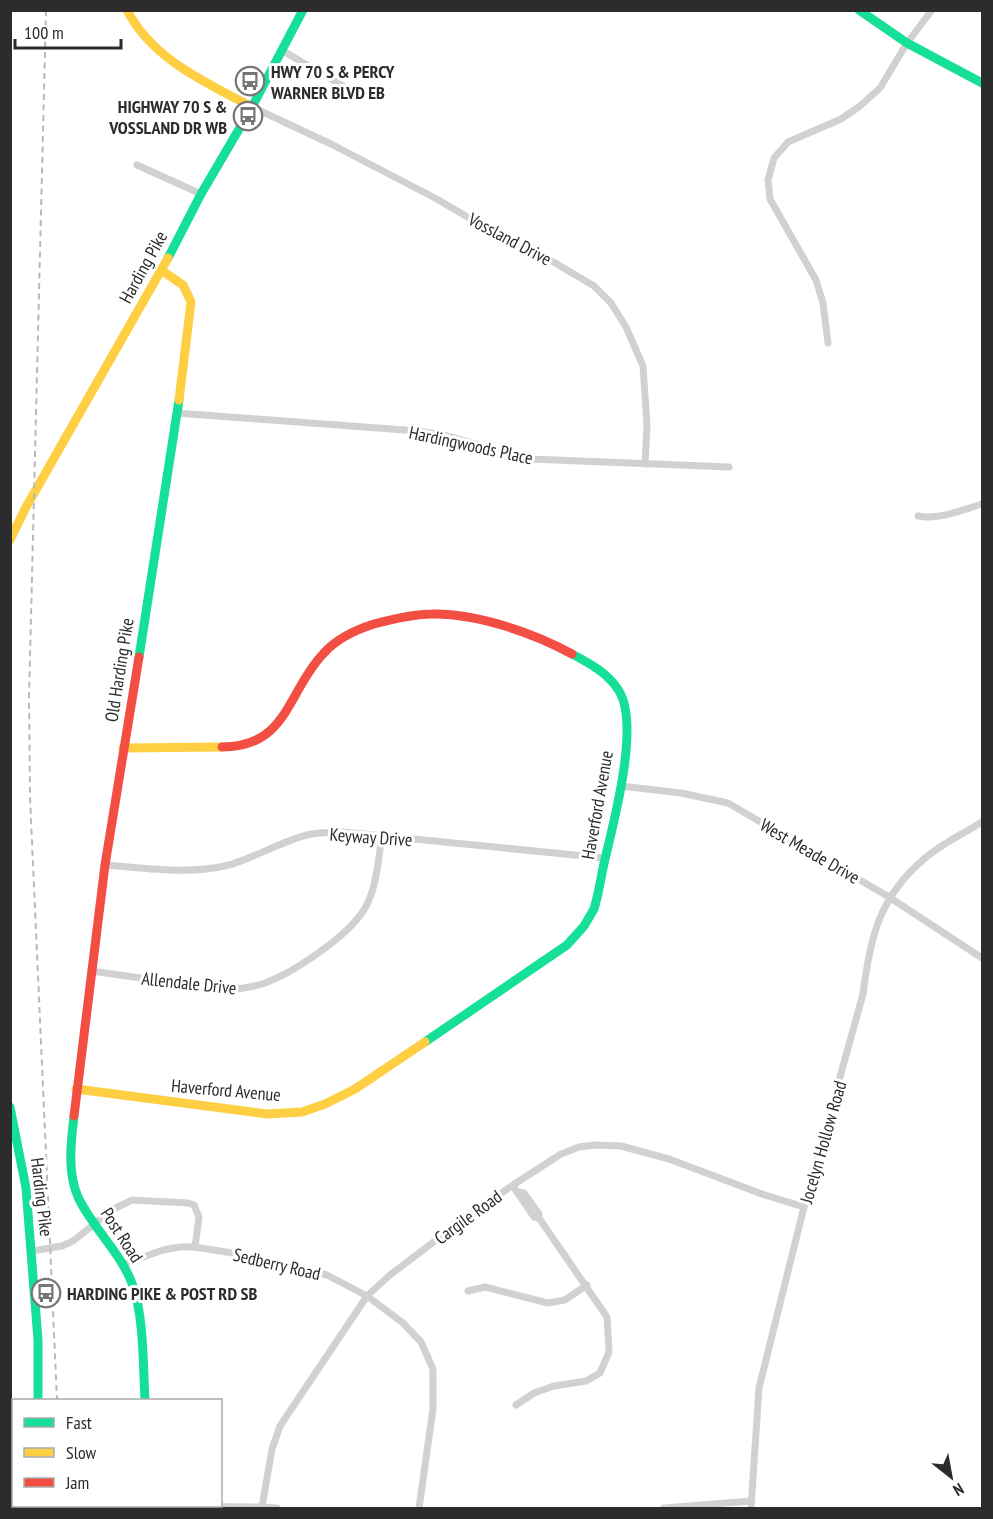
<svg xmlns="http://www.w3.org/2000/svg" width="993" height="1519" viewBox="0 0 993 1519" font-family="'PT Sans Narrow',sans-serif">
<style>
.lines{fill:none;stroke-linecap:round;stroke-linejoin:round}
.street{stroke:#d1d1d1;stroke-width:7}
.fast{stroke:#16e098;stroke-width:9}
.slow{stroke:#ffcf43;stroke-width:9}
.jam{stroke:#f24e42;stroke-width:9}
.rail{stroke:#b8b8b8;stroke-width:2;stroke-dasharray:6 4.5;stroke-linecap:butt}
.labels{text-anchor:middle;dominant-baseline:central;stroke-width:6;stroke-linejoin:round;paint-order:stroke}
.poi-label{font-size:18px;font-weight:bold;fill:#2c2c2c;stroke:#fff;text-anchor:start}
.street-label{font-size:18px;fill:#2c2c2c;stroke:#fff}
</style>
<rect width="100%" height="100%" fill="#fff"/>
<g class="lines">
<g class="street">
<path d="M 283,51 L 343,86"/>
<path d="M 252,107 L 331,144 L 435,198 L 476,222 L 535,251 L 594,286 L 611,303 L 626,327 L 643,366 L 647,425 L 645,464"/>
<path d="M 137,165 L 201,194"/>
<path d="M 828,343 L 823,303 L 816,280 L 770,199 L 768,180 L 774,158 L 788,142 L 841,119 L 860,106 L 880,88 L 907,43 L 932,10"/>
<path d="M 177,413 L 418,431 L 444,435 L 530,459 L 729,467"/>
<path d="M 918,516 C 940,520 961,510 982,504"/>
<path d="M 621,786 L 681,793 L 728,803 L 889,897 L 982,958"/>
<path d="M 105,865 C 146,868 189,875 229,865 C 256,857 280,842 307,835 C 318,832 332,833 343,832 L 605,858"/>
<path d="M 91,971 L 226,990 C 238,989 250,988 262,984 C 292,974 350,935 365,908 C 377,887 378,860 382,836"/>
<path d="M 515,1189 L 534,1217 L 539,1218"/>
<path d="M 32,1251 L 62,1246 L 73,1241 L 112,1210 L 132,1200 L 188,1203 L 194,1205 L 199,1217 L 195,1247"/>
<path d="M 124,1264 L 163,1250 L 180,1247 L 195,1247 L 232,1253 L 327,1275 L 367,1296 L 403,1323 L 421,1342 L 433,1369 L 433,1409 L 419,1508"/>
<path d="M 468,1291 L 485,1287 L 548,1303 L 565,1300 L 587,1285"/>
<path d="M 516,1405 L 534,1393 L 554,1386 L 586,1381 L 600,1373 L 609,1352 L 607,1317 L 539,1218 L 539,1214 L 524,1193 L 518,1192"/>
<path d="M 10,1493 L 14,1493"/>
<path d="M 153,1506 L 262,1507 L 277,1508"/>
<path d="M 262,1507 L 272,1449 L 280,1426 L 367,1296 L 390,1275 L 448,1231 L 513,1185 L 561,1154 L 579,1147 L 595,1145 L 621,1146 L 669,1159 L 762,1194 L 804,1207"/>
<path d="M 664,1508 L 751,1501"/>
<path d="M 751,1508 L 759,1388 L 804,1207 L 863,994 C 870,938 879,897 924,859 C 941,844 963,834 982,822"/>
</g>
<g class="fast">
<path d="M 859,10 L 907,43 L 982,83"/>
<path d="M 168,258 L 201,194 L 252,107 L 303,10"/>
<path d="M 139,657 L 179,400"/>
<path d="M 425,1042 L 567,945 L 584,926 L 594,909 C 599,893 601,876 605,859 C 614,821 640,725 619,691 C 608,673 589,663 572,654"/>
<path d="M 10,1107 L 26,1188 L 38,1340 L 38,1400"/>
<path d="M 74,1116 C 71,1142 67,1172 78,1197 C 93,1229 121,1252 133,1286 C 144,1318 143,1366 145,1400"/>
<path d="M 34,1506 L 34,1508"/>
</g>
<g class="slow">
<path d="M 127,10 C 152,59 205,82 252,107"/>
<path d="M 161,270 L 183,285 L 191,302 L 179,400"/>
<path d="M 10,540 L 25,509 L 168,258"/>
<path d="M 123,748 L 222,747"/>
<path d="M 76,1089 L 267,1114 L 302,1112 L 325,1104 L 355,1089 L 425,1042"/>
</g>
<g class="jam">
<path d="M 222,747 C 288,747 287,692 323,654 C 336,639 355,630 374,624 C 393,619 413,614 432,614 C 476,613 534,633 572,654"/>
<path d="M 74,1116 L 105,865 L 139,657"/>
<path d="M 153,1506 L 153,1508"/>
</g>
<g class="rail">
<path d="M 46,10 L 29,698 L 30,797 L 57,1400"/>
<path d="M 62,1506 L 62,1508"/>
</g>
</g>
<defs>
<g id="bus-ring" transform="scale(1.5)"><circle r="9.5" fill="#fff" stroke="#767676" stroke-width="1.5"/><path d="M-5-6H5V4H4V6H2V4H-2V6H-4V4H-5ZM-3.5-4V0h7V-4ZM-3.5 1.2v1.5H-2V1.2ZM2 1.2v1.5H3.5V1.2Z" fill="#767676"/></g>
</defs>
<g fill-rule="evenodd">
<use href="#bus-ring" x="250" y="81"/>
<use href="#bus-ring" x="248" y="116"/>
<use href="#bus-ring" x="46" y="1293"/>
</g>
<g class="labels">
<g class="poi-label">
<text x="271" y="71">HWY 70 S &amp; PERCY<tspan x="271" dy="21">WARNER BLVD EB</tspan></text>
<text x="227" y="106" text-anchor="end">HIGHWAY 70 S &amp;<tspan x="227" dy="21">VOSSLAND DR WB</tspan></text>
<text x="67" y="1293">HARDING PIKE &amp; POST RD SB</text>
</g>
<g class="street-label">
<text transform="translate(510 239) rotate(28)">Vossland Drive</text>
<text transform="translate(143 267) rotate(-61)">Harding Pike</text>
<text transform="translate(471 445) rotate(12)">Hardingwoods Place</text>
<text transform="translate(119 670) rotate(-81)">Old Harding Pike</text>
<text transform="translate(597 805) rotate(-80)">Haverford Avenue</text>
<text transform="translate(371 837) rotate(4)">Keyway Drive</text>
<text transform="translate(810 851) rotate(30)">West Meade Drive</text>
<text transform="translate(189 983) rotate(6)">Allendale Drive</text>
<text transform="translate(226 1090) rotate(5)">Haverford Avenue</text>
<text transform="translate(823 1142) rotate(-74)">Jocelyn Hollow Road</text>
<text transform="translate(42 1197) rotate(83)">Harding Pike</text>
<text transform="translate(468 1217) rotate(-36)">Cargile Road</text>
<text transform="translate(122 1235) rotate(57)">Post Road</text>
<text transform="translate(277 1264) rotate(13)">Sedberry Road</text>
</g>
</g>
<rect width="993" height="1519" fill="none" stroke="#2c2c2c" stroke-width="24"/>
<rect x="12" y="1399" width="210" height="108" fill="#ffffff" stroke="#ababab" stroke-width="1.5"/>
<rect x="24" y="1418" width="30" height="9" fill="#16e098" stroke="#ababab" stroke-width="1.5"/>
<text x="66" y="1429" font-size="18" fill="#2c2c2c">Fast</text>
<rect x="24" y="1448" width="30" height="9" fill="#ffcf43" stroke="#ababab" stroke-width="1.5"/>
<text x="66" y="1459" font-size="18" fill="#2c2c2c">Slow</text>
<rect x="24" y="1478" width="30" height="9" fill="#f24e42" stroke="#ababab" stroke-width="1.5"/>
<text x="66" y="1489" font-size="18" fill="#2c2c2c">Jam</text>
<g transform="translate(951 1477) rotate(149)" stroke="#ffffff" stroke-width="4.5" paint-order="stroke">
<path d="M0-4.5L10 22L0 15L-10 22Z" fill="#2c2c2c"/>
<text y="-9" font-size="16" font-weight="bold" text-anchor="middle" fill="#2c2c2c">N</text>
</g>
<path d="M15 39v9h106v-9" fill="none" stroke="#2c2c2c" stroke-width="3"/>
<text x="24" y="39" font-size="18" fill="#2c2c2c" stroke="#ffffff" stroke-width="4.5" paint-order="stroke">100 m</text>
</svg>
